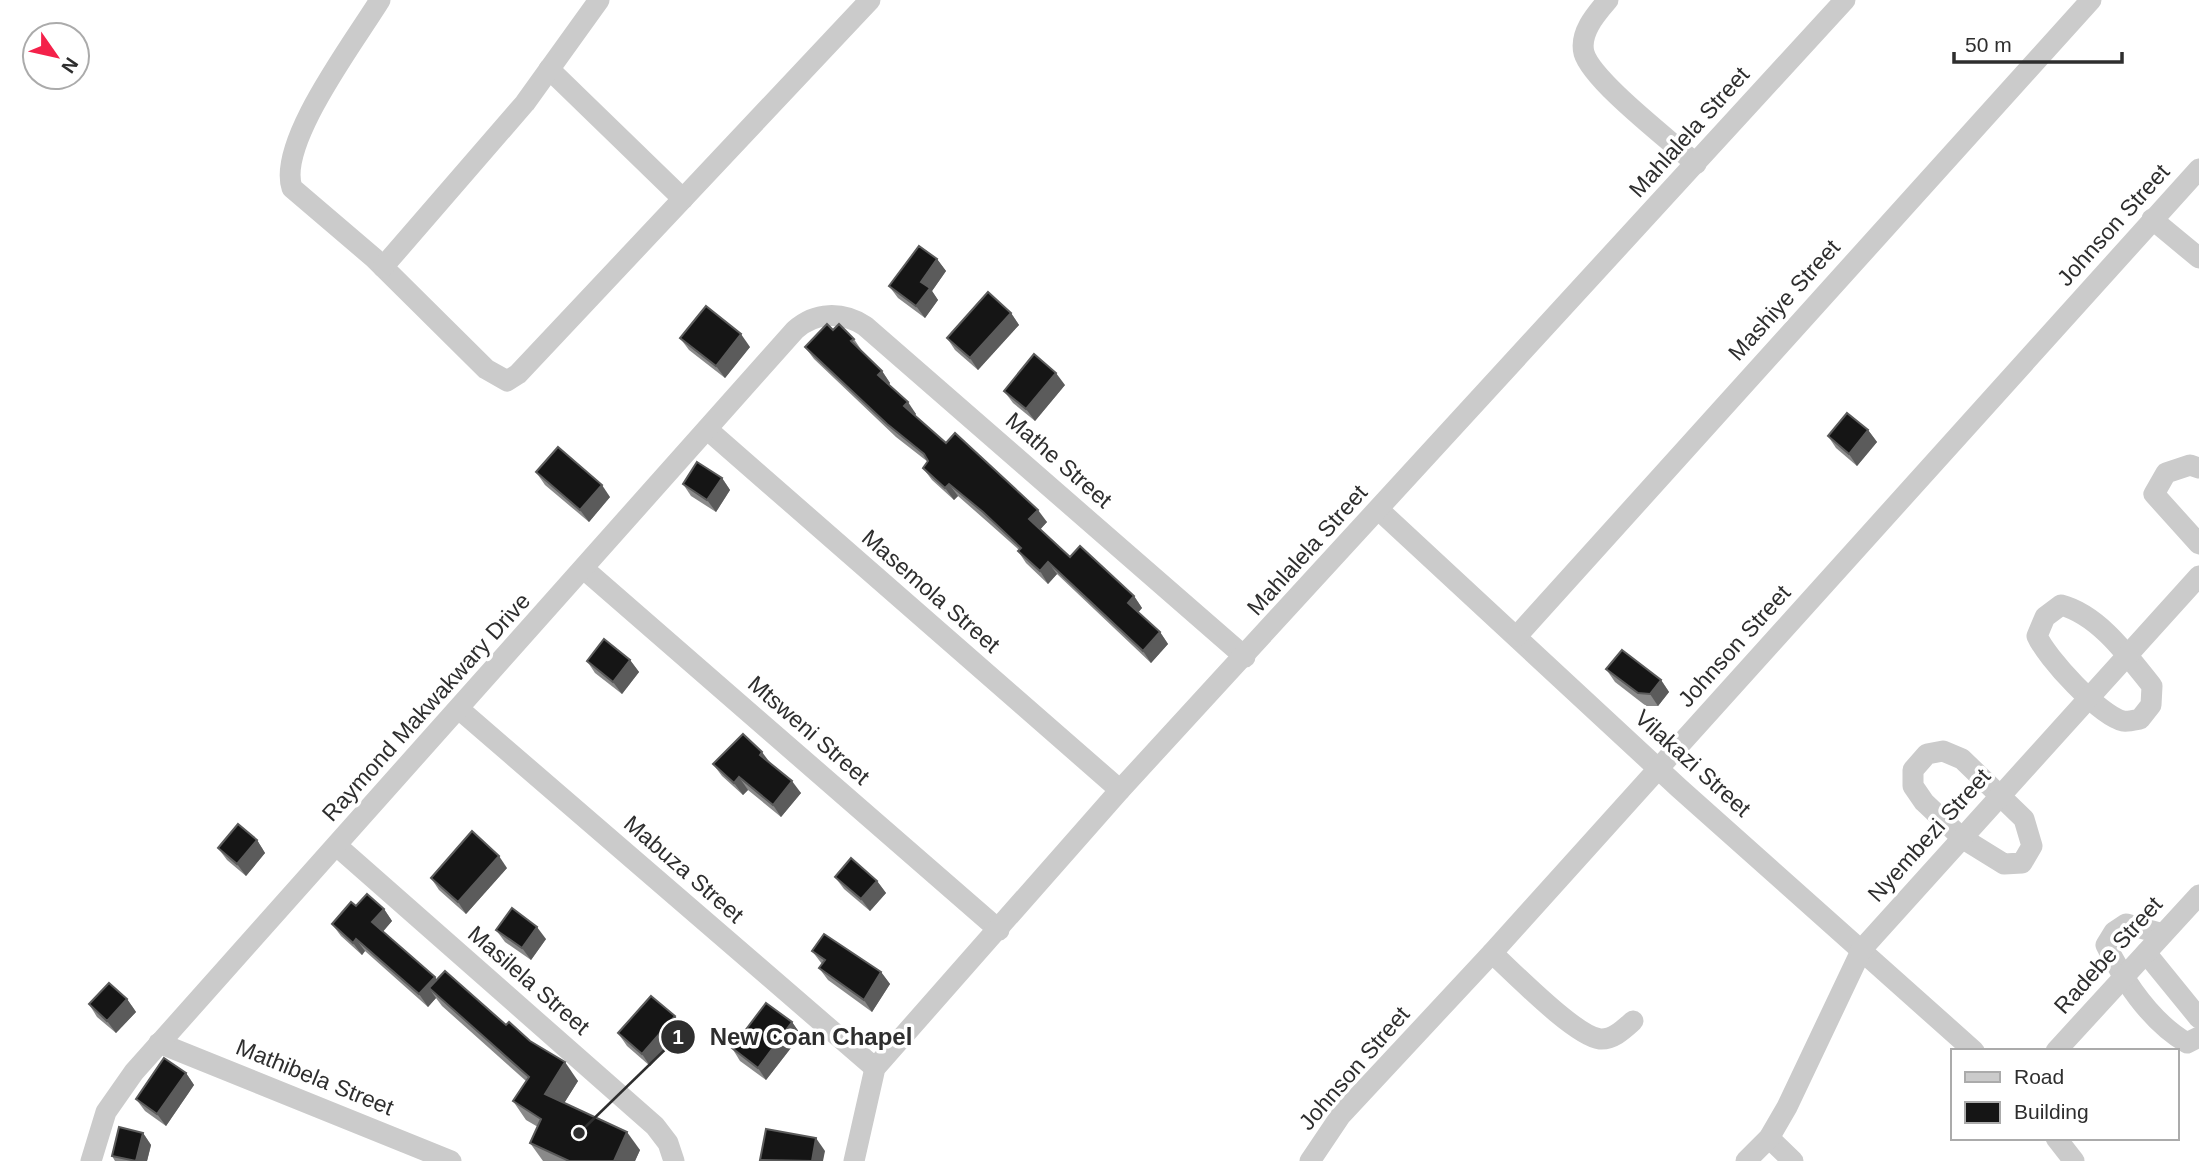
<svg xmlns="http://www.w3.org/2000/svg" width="2199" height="1161" viewBox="0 0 2199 1161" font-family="Arial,sans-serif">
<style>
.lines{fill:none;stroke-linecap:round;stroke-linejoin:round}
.street{stroke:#cbcbcb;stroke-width:21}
.wall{fill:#8a8a8a}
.shaded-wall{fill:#5b5b5b}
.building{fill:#151515;stroke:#5b5b5b;stroke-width:2}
.labels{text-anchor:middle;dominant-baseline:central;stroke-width:7;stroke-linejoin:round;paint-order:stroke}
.street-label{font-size:23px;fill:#2e2e2e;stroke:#fff}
.leader{fill:none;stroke:#2e2e2e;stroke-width:2.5}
.callout-dot{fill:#2e2e2e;stroke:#fff;stroke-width:2.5}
.mark-label{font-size:21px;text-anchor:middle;font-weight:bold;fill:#fff}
.callout-label{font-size:24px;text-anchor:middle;font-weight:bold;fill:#2e2e2e;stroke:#fff;stroke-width:7;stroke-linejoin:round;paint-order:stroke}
</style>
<rect width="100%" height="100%" fill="#fff"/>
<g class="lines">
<g class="street">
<path d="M 380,0 C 355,41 277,143 292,188 L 374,258 L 486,369 L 507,381 L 518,374 L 870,0"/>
<path d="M 1608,0 C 1596,14 1579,33 1584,53 C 1592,81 1671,141 1696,164"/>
<path d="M 549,69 L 683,199"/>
<path d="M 2152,219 L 2199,258"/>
<path d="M 383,267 L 525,103 L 599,0"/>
<path d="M 708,430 L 1120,790"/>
<path d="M 2199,468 L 2190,465 L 2166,473 L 2154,494 L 2199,544"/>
<path d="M 1379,510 L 1679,788 L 1974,1051"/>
<path d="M 584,569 L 999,930"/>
<path d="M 2061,605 C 2099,615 2128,656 2152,686 L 2151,705 L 2140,719 C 2135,720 2127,722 2123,721 C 2100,716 2046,657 2037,636 L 2045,617 Z"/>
<path d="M 1517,636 L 2091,0"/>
<path d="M 459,709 L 875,1068"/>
<path d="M 1943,751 L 1962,759 L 2024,819 L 2032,846 L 2022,863 L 2004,864 L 1962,838 L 1924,802 L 1913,786 L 1913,770 L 1927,754 Z"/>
<path d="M 337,846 L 655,1126 L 668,1143 L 674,1161"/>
<path d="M 2163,934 L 2126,924 L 2114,932 L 2106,945 C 2124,981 2151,1022 2187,1043 L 2199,1037"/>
<path d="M 1492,953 C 1513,972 1575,1036 1600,1039 C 1613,1040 1624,1029 1633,1021"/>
<path d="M 2146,953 L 2199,1018"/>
<path d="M 159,1043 L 451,1161"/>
<path d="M 2056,1051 L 2199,895"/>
<path d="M 1769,1138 L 1793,1161"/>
<path d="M 2056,1138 L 2074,1161"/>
<path d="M 91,1161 L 106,1112 L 134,1072 L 795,330 C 815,312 842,311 865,326 L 1245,657"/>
<path d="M 854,1161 L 875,1068 L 1120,790 L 1845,0"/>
<path d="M 1310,1161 L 1341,1115 L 1492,953 L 2199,169"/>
<path d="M 1746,1161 L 1769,1138 L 1787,1107 L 1862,949 L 2199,576"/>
</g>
</g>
<g class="wall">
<path d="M 937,259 L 946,271 L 932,291 L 938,300 L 925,318 L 898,298 L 889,286 Z"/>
<path d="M 1011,313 L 1019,325 L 978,370 L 955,350 L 947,338 Z"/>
<path d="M 833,330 L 854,339 L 862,351 L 861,352 L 882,371 L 890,383 L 889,385 L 916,414 L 915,415 L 946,443 L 1047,522 L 1040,529 L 1070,557 L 1134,596 L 1142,608 L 1138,612 L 1160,632 L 1168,644 L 1151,663 L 1057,574 L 1048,584 L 1026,563 L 1018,551 L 1019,550 L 991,525 L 958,496 L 954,500 L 932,480 L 923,468 L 928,462 L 896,437 L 814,359 L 805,347 Z"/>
<path d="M 680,338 L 750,347 L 725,378 L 689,350 Z"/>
<path d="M 1065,385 L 1035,421 L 1013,403 L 1004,391 Z"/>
<path d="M 1868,430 L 1877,442 L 1857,466 L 1836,448 L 1828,436 Z"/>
<path d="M 536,472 L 610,497 L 589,522 L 545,485 Z"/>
<path d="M 722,478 L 730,490 L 716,512 L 691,496 L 683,484 Z"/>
<path d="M 630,660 L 639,672 L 622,694 L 595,673 L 587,661 Z"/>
<path d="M 1606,669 L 1661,680 L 1669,692 L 1658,706 L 1646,706 L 1615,682 Z"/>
<path d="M 770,763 L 801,793 L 781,817 L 748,790 L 743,795 L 722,776 L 713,764 Z"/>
<path d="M 257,840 L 265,853 L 246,876 L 227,860 L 218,848 Z"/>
<path d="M 507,868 L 466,914 L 439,890 L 431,878 Z"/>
<path d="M 835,877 L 877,881 L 886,893 L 870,911 L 844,889 Z"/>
<path d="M 356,906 L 384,909 L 392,921 L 383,931 L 437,980 L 530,1041 L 578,1081 L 564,1103 L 640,1150 L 635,1161 L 543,1161 L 530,1143 L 538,1127 L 526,1120 L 513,1101 L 526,1081 L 442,1006 L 436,998 L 428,1007 L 365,951 L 362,955 L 341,936 L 332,924 Z"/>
<path d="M 496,930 L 546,939 L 531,960 L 505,942 Z"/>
<path d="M 812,951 L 881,972 L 890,984 L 872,1012 L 828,980 L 819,968 L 822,964 Z"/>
<path d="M 127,999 L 136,1012 L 116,1033 L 97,1017 L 89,1004 Z"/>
<path d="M 675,1016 L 683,1028 L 650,1066 L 627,1046 L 618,1033 Z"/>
<path d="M 792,1022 L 801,1035 L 766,1080 L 740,1061 L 732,1048 Z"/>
<path d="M 186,1073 L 194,1085 L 166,1126 L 145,1111 L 136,1099 Z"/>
<path d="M 143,1133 L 151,1145 L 147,1161 L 115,1161 L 112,1156 Z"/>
</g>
<g class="shaded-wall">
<path d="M 937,259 L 946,271 L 932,291 L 938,300 L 925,318 L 916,306 L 921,282 Z"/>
<path d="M 1011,313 L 1019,325 L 978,370 L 970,358 Z"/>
<path d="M 741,334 L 750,347 L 725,378 L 716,366 Z"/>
<path d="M 882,371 L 890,383 L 887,387 L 878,375 Z"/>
<path d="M 1056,373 L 1065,385 L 1035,421 L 1026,409 Z"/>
<path d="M 908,402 L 916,414 L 913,418 L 904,406 Z"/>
<path d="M 1868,430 L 1877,442 L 1857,466 L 1849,454 Z"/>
<path d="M 722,478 L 730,490 L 716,512 L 707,500 Z"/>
<path d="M 949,484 L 958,496 L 954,500 L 945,488 Z"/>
<path d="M 602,485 L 610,497 L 589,522 L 580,510 Z"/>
<path d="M 1038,510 L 1047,522 L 1038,532 L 1029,519 Z"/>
<path d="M 1048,562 L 1057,574 L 1048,584 L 1040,571 Z"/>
<path d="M 1134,596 L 1142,608 L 1136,615 L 1128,603 Z"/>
<path d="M 1160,632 L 1168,644 L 1151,663 L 1143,651 Z"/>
<path d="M 630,660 L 639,672 L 622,694 L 613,682 Z"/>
<path d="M 1661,680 L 1669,692 L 1658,706 L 1650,694 Z"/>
<path d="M 762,752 L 771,764 L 760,755 Z"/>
<path d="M 739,777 L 748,790 L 743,795 L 734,783 Z"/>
<path d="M 792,781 L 801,793 L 781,817 L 773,805 Z"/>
<path d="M 257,840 L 265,853 L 246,876 L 237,864 Z"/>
<path d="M 499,856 L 507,868 L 466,914 L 458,902 Z"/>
<path d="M 877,881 L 886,893 L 870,911 L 861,899 Z"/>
<path d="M 384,909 L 392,921 L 381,934 L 372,922 Z"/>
<path d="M 537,927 L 546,939 L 531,960 L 522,948 Z"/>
<path d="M 356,939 L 365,951 L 362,955 L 353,943 Z"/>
<path d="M 881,972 L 890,984 L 872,1012 L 864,1000 Z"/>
<path d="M 435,977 L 443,989 L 429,988 L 436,998 L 428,1007 L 419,994 Z"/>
<path d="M 127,999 L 136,1012 L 116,1033 L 107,1021 Z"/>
<path d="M 675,1016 L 683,1028 L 650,1066 L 642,1054 Z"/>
<path d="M 792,1022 L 801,1035 L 766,1080 L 758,1068 Z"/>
<path d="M 565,1062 L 578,1081 L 558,1113 L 545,1094 Z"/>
<path d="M 186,1073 L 194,1085 L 166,1126 L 157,1114 Z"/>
<path d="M 627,1132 L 640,1150 L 635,1161 L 614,1161 Z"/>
<path d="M 143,1133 L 151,1145 L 147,1161 L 136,1161 Z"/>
<path d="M 816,1138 L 825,1151 L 823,1161 L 812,1161 Z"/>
</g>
<g class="building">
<path d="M 919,246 L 937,259 L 921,282 L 930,288 L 916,306 L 889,286 Z"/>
<path d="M 988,292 L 1011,313 L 970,358 L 947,338 Z"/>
<path d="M 706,306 L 741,334 L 716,366 L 680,338 Z"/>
<path d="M 827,324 L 833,330 L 839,324 L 854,339 L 851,341 L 882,371 L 878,375 L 908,402 L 904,406 L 946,443 L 955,433 L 1038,510 L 1029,519 L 1070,557 L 1080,546 L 1134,596 L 1128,603 L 1160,632 L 1143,651 L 1048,562 L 1040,571 L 1018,551 L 1021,548 L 983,512 L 949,484 L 945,488 L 923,468 L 928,461 L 924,454 L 887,424 L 805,347 Z"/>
<path d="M 1034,354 L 1056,373 L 1026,409 L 1004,391 Z"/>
<path d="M 1847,413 L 1868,430 L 1849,454 L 1828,436 Z"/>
<path d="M 558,447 L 602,485 L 580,510 L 536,472 Z"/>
<path d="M 697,462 L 722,478 L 707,500 L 683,484 Z"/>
<path d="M 604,639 L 630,660 L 613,682 L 587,661 Z"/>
<path d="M 1622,650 L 1661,680 L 1650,694 L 1638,693 L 1606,669 Z"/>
<path d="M 743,734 L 762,752 L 760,755 L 792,781 L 773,805 L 739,777 L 734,783 L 713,764 Z"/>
<path d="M 238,824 L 257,840 L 237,864 L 218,848 Z"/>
<path d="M 472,831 L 499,856 L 458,902 L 431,878 Z"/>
<path d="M 851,858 L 877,881 L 861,899 L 835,877 Z"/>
<path d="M 367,894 L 384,909 L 372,922 L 435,977 L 419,994 L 356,939 L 353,943 L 332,924 L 351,902 L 356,906 Z"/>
<path d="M 512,908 L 537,927 L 522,948 L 496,930 Z"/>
<path d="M 824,934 L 881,972 L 864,1000 L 819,968 L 825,960 L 812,951 Z"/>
<path d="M 445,971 L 506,1025 L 509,1022 L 530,1041 L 565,1062 L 545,1094 L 627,1132 L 614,1161 L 569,1161 L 530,1143 L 541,1119 L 513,1101 L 529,1077 L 429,988 Z"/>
<path d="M 109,983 L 127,999 L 107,1021 L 89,1004 Z"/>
<path d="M 651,996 L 675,1016 L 642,1054 L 618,1033 Z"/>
<path d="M 766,1003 L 792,1022 L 758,1068 L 732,1048 Z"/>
<path d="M 164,1058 L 186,1073 L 157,1114 L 136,1099 Z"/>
<path d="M 119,1127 L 143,1133 L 136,1161 L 112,1156 Z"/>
<path d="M 766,1129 L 816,1138 L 812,1161 L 760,1160 Z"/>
</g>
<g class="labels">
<g class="street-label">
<text transform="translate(1689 132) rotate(-48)">Mahlalela Street</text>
<text transform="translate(2113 225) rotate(-48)">Johnson Street</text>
<text transform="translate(1784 300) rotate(-48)">Mashiye Street</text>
<text transform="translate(1059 460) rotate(41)">Mathe Street</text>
<text transform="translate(1307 550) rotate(-48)">Mahlalela Street</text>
<text transform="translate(931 591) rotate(41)">Masemola Street</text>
<text transform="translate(1734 646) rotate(-48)">Johnson Street</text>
<text transform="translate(426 707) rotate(-48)">Raymond Makwakwary Drive</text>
<text transform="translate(809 730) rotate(41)">Mtsweni Street</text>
<text transform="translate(1693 763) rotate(42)">Vilakazi Street</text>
<text transform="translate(1929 835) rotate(-48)">Nyembezi Street</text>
<text transform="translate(684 869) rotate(41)">Mabuza Street</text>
<text transform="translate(2108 955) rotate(-48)">Radebe Street</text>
<text transform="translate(529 980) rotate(41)">Masilela Street</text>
<text transform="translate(1354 1068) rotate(-49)">Johnson Street</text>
<text transform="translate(315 1077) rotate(22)">Mathibela Street</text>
</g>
</g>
<path class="leader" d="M579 1133L678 1037"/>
<g class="callout-dot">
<circle cx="579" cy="1133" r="7"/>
<circle cx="678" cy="1037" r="18"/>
</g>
<g class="mark-label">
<text x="678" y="1044">1</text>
</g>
<g class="callout-label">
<text x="811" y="1045">New Coan Chapel</text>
</g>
<rect x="1951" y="1049" width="228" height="91" fill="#ffffff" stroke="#ababab" stroke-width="2"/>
<rect x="1965" y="1072" width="35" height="10" fill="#cbcbcb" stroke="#ababab" stroke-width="2"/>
<text x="2014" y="1084" font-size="21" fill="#2e2e2e">Road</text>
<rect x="1965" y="1102" width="35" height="21" fill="#151515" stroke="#ababab" stroke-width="2"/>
<text x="2014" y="1119" font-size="21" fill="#2e2e2e">Building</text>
<g transform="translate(56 56) rotate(124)"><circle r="33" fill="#ffffff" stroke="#ababab" stroke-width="2"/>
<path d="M0-5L12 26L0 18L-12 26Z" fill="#f4214a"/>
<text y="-10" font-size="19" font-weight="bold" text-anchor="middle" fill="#2e2e2e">N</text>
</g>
<path d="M1954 52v10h168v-10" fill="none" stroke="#2e2e2e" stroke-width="3.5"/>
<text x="1965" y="52" font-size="21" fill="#2e2e2e" stroke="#ffffff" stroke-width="5" paint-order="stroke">50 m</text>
</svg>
